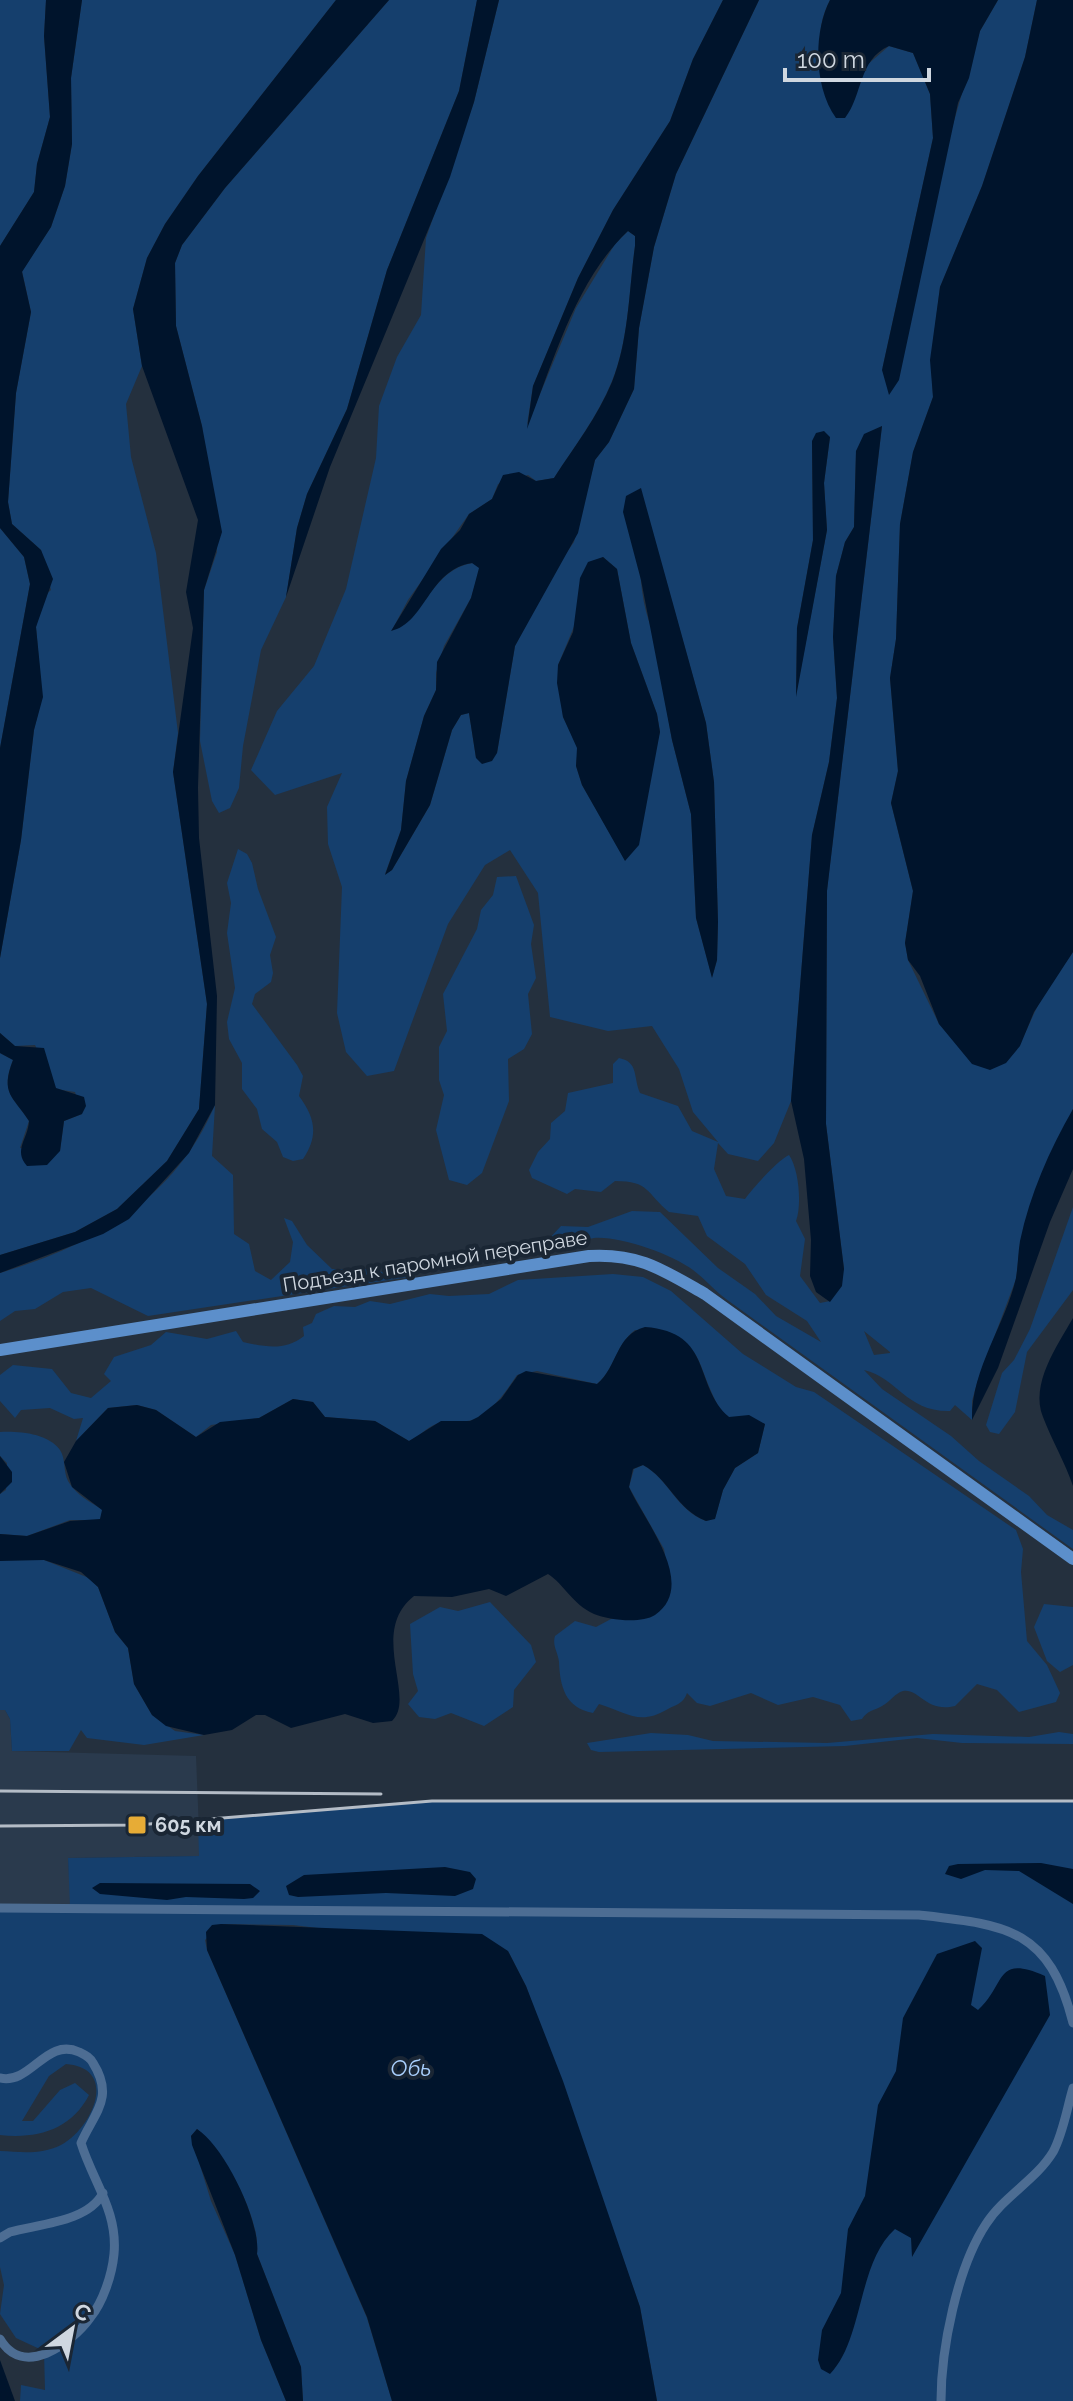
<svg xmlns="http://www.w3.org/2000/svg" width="1073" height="2401" viewBox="0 0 1073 2401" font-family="Raleway,sans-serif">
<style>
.built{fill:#2a3a4d}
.green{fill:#153f6d;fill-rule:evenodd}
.water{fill:#00142c}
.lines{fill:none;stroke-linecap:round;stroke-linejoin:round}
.street{stroke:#4d6d93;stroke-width:9}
.secondary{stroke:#5c8fcb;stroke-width:12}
.rail{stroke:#b4bcc6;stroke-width:3}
.poi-dot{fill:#e7ac36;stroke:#1a2634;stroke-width:3}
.labels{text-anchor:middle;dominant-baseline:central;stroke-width:8;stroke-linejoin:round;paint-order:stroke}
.street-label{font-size:20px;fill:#cfd7e0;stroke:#1a2634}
.poi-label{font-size:20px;font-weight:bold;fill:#cfd7e0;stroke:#1a2634;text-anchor:start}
.water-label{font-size:22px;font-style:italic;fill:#a9cffc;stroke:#1a2634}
</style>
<rect width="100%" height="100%" fill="#24303e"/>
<path class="built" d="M 0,1710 L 5,1710 L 10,1719 L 12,1751 L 196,1756 L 200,1856 L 68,1858 L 71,1906 L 0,1907 Z"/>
<g class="green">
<path d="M 0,0 L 46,0 L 44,36 L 50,117 L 37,164 L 34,192 L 0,246 Z"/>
<path d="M 82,0 L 336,0 L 198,176 L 165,224 L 147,258 L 133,309 L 142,366 L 126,404 L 131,457 L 156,553 L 178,733 L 173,772 L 207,1004 L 199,1109 L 167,1161 L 117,1209 L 75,1232 L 0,1255 L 0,1053 L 13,1060 C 0,1093 13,1096 29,1121 L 20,1148 L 60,1151 L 64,1121 L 82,1114 L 75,1092 L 56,1089 L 35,1045 L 15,1046 L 0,1033 L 0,958 L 21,840 L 34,730 L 42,697 L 36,627 L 43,597 L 51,590 L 41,550 L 12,524 L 8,502 L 16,393 L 31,312 L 22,271 L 51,227 L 65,186 L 72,144 L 71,78 Z"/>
<path d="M 389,0 L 477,0 L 459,91 L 387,270 L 347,409 L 307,494 L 297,528 L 286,597 L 261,650 L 243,746 L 239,788 L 230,808 L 219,813 L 212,801 L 200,741 L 204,590 L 217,552 L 202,426 L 176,326 L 175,263 L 182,245 L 225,188 Z"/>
<path d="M 499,0 L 723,0 L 693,59 L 670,121 L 613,210 L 578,278 L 533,386 L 527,425 L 576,308 L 615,244 L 628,231 L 635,236 L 635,246 C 629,289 629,340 612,381 C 598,416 574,447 554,478 L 536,481 L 528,475 L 498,484 L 492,499 L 469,514 L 408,600 L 392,630 C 426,615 432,569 473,563 L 480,568 L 471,598 L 444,646 L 436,673 L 436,690 L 424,716 L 406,781 L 401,830 L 385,874 L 392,870 L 430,805 L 452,730 L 461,715 L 469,713 L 476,758 L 497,753 L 515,646 L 556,568 L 574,542 L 595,460 L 609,442 L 634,389 L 639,328 L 654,247 L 676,174 L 759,0 L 830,0 C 808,42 827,78 845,118 L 867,65 L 889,46 L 913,53 L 930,94 L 933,138 L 882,370 L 980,31 L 998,0 L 1037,0 L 1025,57 L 982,186 L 940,287 L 931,360 L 933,397 L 913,452 L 900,524 L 896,639 L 890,678 L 898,771 L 891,803 L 913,891 L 905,943 L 908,960 L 939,1024 L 990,1069 C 1022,1056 1025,1028 1041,1000 C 1050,983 1062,968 1073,952 L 1073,1109 L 1020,1244 L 1016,1279 L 977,1383 L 972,1401 L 972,1420 L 955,1405 L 950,1411 C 906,1412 898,1378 864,1370 L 882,1389 L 951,1436 L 979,1461 L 1029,1496 L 1047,1515 L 1073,1530 L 1073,1549 L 726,1299 C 714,1290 705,1279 693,1270 C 671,1254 621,1236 594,1238 C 577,1240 563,1251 546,1251 L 547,1241 L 561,1226 L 588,1227 L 632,1211 L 660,1212 L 718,1268 L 755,1294 L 776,1316 L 821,1342 L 807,1321 L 766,1295 L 745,1264 L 707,1236 L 698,1216 L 669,1212 C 646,1193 650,1181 615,1181 L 601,1192 L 575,1189 L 567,1194 L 532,1178 L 529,1170 L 538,1152 L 550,1139 L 551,1123 L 565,1111 L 568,1093 L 613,1083 L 613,1064 L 619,1058 C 639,1062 633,1077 640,1093 L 678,1106 L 692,1131 L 718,1142 L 693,1112 L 679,1069 L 652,1026 L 608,1031 L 550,1017 L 538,893 L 510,850 L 485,865 L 448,924 L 394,1071 L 367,1076 L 346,1052 L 337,1013 L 342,887 L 328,844 L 327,807 L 342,773 L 275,795 L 251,770 L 277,711 L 314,666 L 346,589 L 376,458 L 379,406 L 397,357 L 421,315 L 426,238 L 474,102 ZM 882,426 L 827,890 L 826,1124 L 844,1269 L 830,1301 L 820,1303 L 800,1276 L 805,1239 L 796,1221 C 802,1205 799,1169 789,1155 C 777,1161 753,1188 745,1199 L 726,1196 L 714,1169 L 718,1143 L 728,1154 L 758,1161 L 774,1143 L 791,1101 L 812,835 L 829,762 L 837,698 L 833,637 L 836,576 L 845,542 L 854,527 L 856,451 ZM 830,437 L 824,483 L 827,530 L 796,694 L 797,628 L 813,540 L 812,441 ZM 640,488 L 706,723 L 714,782 L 718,922 L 717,960 L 712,977 L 696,918 L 691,814 L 672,740 L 653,632 C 634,588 641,535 640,488 ZM 603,557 L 617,569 L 631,643 L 657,714 L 660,732 L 625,860 L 582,785 L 576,766 L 578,748 L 563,717 L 558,665 ZM 864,1331 L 890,1352 L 890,1353 L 874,1355 Z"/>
<path d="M 0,528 L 24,557 L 30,584 L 0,748 Z"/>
<path d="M 238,849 L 247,854 L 252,863 L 258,889 L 276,937 L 270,955 L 273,973 L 271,982 L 255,994 L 252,1004 L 297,1065 L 303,1076 L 299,1096 C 315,1118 319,1135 303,1159 L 293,1161 L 283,1157 L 277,1142 L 262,1129 L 257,1109 L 242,1089 L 242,1063 L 229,1039 L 227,1022 L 235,988 L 227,933 L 231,903 L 227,883 Z"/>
<path d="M 516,876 L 534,925 L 531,944 L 536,978 L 528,994 L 532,1034 L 524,1049 L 508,1059 L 509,1101 L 482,1173 L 467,1185 L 449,1180 L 436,1130 L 444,1095 L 439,1080 L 439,1047 L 447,1031 L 443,994 L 477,929 L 481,910 L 493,895 L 497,877 Z"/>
<path d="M 215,1105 L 212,1156 L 233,1175 L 234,1234 L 249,1244 L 255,1271 L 271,1280 L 290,1262 L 293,1242 L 284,1218 L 292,1221 L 307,1245 L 332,1269 L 366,1269 L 409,1277 L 148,1316 L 91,1288 L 63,1292 L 35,1309 L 15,1311 L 0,1321 L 0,1273 C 94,1245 175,1199 215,1105 Z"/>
<path d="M 1073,1207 L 1073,1290 L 1027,1352 L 1015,1412 L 999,1434 L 990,1432 L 986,1425 L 1002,1373 L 1014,1360 L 1030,1329 Z"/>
<path d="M 613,1274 L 643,1277 L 671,1291 L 743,1354 L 796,1387 L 814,1392 L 1016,1530 L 1023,1549 L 1021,1572 L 1027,1641 L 1047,1665 L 1060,1693 L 1056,1702 L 1019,1712 L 997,1690 L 977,1684 L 955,1706 C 926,1713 919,1688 903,1691 C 895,1693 890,1702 882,1706 C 873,1711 868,1710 862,1719 L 851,1721 L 840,1705 L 813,1697 L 778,1705 L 751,1693 L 710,1706 L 697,1703 L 687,1693 C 683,1704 677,1704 668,1709 C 639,1726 628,1713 599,1704 L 593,1713 C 565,1708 560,1686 559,1662 C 558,1652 552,1646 555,1636 L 575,1621 L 596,1627 L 611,1619 L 640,1619 L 670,1587 L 664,1549 L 629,1487 L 634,1469 L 643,1465 C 669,1479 676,1510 706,1521 L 715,1518 L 723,1490 L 735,1468 L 758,1453 L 765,1424 L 729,1417 L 721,1411 C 690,1355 710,1339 635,1330 C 616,1344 615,1369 597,1384 L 537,1371 L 517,1375 C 506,1391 488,1419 467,1421 C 455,1422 448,1419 436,1424 C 426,1428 419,1437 409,1441 L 375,1421 L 325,1417 L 313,1402 L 293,1399 L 259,1418 L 211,1425 L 196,1437 L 156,1410 L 137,1405 L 108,1408 L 76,1441 L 83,1418 L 74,1419 L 50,1408 L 21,1410 L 15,1418 L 0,1401 L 0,1375 L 13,1365 L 52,1369 L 71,1393 L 91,1398 L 111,1381 L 104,1374 L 114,1357 L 151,1345 L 166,1332 L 207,1339 L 236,1331 L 243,1342 C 266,1347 285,1351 304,1336 L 303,1327 L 312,1323 L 316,1314 L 334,1306 L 355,1307 L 370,1301 L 390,1304 L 430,1294 L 449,1296 L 489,1294 L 518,1280 Z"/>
<path d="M 0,1432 C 18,1431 48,1433 60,1450 C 66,1459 63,1471 68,1481 C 76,1495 90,1502 103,1510 L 100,1520 L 70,1520 L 27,1536 L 0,1534 L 0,1494 L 6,1490 L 7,1463 L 0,1456 Z"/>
<path d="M 15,1558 L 44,1560 L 89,1578 L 98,1587 L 115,1632 L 128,1648 L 134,1684 L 152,1715 L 175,1731 L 204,1735 L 144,1745 L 87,1738 L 81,1730 L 69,1751 L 12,1751 L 10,1719 L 5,1710 L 0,1710 L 0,1561 Z"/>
<path d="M 490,1602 L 531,1645 L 536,1662 L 514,1690 L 513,1707 L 484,1726 L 451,1713 L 435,1719 L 419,1717 L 408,1704 L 418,1691 L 413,1674 L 410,1624 L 440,1607 L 458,1611 Z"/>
<path d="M 1044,1604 L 1073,1607 L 1073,1665 L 1060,1672 L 1047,1661 L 1034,1627 Z"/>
<path d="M 1059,1732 L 1073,1734 L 1073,1744 L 962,1743 L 917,1738 L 845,1746 L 599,1752 L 591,1750 L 587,1743 L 651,1733 L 688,1735 L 713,1741 L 827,1743 L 933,1734 L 1029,1737 Z"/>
<path d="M 432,1801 L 1073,1801 L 1073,2401 L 657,2401 L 640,2307 L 526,1986 L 508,1951 L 293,1925 L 221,1924 L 205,1940 L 207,1950 L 367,2318 L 392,2401 L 303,2401 L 301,2367 L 257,2254 C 261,2217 224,2152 197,2129 L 191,2136 L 211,2201 L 235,2255 L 261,2340 L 286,2401 L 20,2401 L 21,2385 L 45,2390 L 44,2351 L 16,2338 L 0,2314 L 4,2285 L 0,2267 L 0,2151 C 21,2152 41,2155 61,2145 C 93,2128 119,2068 66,2064 L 49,2076 L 22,2121 L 33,2121 L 60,2090 L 75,2083 L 89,2095 C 71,2130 37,2139 0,2135 L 0,1907 L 70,1906 L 68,1858 L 199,1856 L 198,1820 Z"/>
</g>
<g class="water">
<path d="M 46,0 L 82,0 L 71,78 L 72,144 L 65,186 L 51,227 L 22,272 L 31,312 L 16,393 L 8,502 L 12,524 L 41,550 L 53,579 L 36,627 L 43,697 L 34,730 L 21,840 L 0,958 L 0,748 L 30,584 L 24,557 L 0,528 L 0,246 L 34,192 L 37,164 L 50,117 L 44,36 Z"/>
<path d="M 336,0 L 389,0 L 225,188 L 182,245 L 175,263 L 176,326 L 202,426 L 222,532 L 204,590 L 198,788 L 199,838 L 217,996 L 215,1105 L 189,1153 L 129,1219 L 103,1234 L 0,1273 L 0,1255 L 75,1232 L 117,1209 L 167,1161 L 199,1109 L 207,1004 L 173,772 L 193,628 L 186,592 L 198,520 L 142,366 L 133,309 L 147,258 L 165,224 L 198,176 Z"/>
<path d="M 477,0 L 499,0 L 474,102 L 450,177 L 330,467 L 286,597 L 297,528 L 307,494 L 347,409 L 387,270 L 459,91 Z"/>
<path d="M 723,0 L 759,0 L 676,174 L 654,247 L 639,328 L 634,389 L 609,442 L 595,460 L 578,533 L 515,646 L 497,753 L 492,761 L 482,764 L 476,758 L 469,713 L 461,715 L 452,730 L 430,805 L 392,870 L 385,875 L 401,830 L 406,781 L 424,716 L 436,690 L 437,662 L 471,598 L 479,568 L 472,563 C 428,570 426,623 391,631 L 441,549 L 460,530 L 469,514 L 492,499 L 503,475 L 519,472 L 536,481 L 554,478 C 574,447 598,416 612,382 C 629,340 629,289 635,246 L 635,236 L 628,231 C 575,281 553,363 527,429 L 533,386 L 578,278 L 613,210 L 670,121 L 693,59 Z"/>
<path d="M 830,0 L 998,0 L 980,31 L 969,78 L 958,103 L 899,380 L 889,395 L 882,370 L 933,138 L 930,94 L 913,53 L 889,46 C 858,60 863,95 845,118 L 836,118 C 814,88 813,33 830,0 Z"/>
<path d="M 1037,0 L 1073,0 L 1073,952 L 1034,1012 L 1020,1046 L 1006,1063 L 990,1070 L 972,1064 L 939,1024 L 920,976 L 908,960 L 905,943 L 913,891 L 891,803 L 898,771 L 890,678 L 896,639 L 900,524 L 913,452 L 933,397 L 930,360 L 940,287 L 982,186 L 1025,57 Z"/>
<path d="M 882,426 L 827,891 L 826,1124 L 844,1269 L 842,1286 L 830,1302 L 816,1292 L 810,1276 L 811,1240 L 804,1159 L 791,1101 L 812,835 L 829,762 L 837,698 L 833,637 L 836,576 L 845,542 L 854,527 L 856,451 L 864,434 Z"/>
<path d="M 824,431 L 830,437 L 824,483 L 827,530 L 796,697 L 797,628 L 813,540 L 812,441 L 816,433 Z"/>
<path d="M 641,488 L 706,723 L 714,782 L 718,922 L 717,960 L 712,978 L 696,918 L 691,814 L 672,740 L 641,580 L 623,512 L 626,496 Z"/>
<path d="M 603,557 L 617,569 L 631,643 L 657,714 L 660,732 L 639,845 L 625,861 L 582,785 L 576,766 L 577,748 L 563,717 L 557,683 L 558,665 L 573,632 L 580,578 L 588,562 Z"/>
<path d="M 0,1033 L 15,1046 L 44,1048 L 56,1088 L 84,1097 L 86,1106 L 82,1114 L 64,1121 L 60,1151 L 47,1165 L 27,1166 C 13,1150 28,1139 29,1121 C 13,1096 0,1094 13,1060 L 0,1053 Z"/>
<path d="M 1073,1109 L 1073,1169 L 1050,1222 L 998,1368 L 972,1420 C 971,1369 1005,1326 1016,1278 C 1018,1266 1018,1253 1020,1241 C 1030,1194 1049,1151 1073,1109 Z"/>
<path d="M 1073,1318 L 1073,1486 C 1065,1462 1052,1441 1043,1417 C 1030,1384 1057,1346 1073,1318 Z"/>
<path d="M 645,1327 C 714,1332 693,1386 729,1417 L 749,1415 L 765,1424 L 758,1453 L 735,1468 L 723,1490 L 715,1519 L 706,1521 C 676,1509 669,1479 643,1465 L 633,1469 L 629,1487 C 643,1519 699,1585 655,1615 C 641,1624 609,1620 594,1614 C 572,1604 564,1584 548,1574 L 506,1596 L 489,1589 L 452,1597 L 414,1596 C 368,1632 417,1698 392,1721 L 373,1723 L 345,1714 L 291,1728 L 265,1715 L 256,1715 L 232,1730 L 204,1735 L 166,1726 L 152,1715 L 134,1684 L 128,1648 L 115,1632 L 98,1587 L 81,1572 L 44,1560 L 0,1561 L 0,1534 L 27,1536 L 70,1521 L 100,1519 L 102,1510 L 72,1487 L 64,1462 L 76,1441 L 108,1408 L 137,1405 L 156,1410 L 196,1437 L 220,1422 L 259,1418 L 293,1399 L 313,1402 L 325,1417 L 375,1421 L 409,1441 L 441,1421 L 470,1421 L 478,1417 L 501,1399 L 518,1375 L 526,1371 L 597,1384 C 618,1367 615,1335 645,1327 Z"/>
<path d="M 0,1456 L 12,1472 L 12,1482 L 0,1494 Z"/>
<path d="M 1041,1863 L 1073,1869 L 1073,1904 L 1019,1871 L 985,1870 L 961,1879 L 945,1874 L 949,1866 L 958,1864 Z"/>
<path d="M 445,1867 L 470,1872 L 476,1879 L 473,1889 L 455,1896 L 386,1893 L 298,1897 L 289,1895 L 286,1886 L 304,1875 Z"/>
<path d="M 100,1883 L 250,1884 L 260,1891 L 253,1898 L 244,1899 L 186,1897 L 167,1900 L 100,1894 L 92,1888 Z"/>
<path d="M 221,1924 L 482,1934 L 508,1951 L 526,1986 L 563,2081 L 640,2307 L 657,2401 L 392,2401 L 367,2317 L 207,1950 L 206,1932 L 212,1925 Z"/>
<path d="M 975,1941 L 982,1948 L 971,2005 L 978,2010 C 1007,1984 994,1954 1045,1976 L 1050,2015 L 912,2257 L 911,2238 L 895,2229 C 857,2263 864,2339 830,2374 L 821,2369 L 818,2360 L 822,2330 L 841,2293 L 848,2229 L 865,2196 L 878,2105 L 896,2071 L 903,2018 L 937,1954 Z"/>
<path d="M 197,2129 C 224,2146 261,2221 257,2254 L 301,2367 L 303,2401 L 286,2401 L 261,2340 L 235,2255 L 192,2145 L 191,2136 Z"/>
<path d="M 0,2360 L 15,2401 L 0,2401 Z"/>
</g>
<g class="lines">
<g class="street">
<path d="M 0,1908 L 919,1915 C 1007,1925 1049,1928 1073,2023"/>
<path d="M 0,2078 C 31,2085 46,2037 79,2052 C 85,2055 90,2057 93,2063 C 115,2098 94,2113 81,2143 C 93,2182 118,2211 114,2254 C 112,2275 103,2302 90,2318 C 71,2344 23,2379 0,2339"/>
<path d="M 0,2238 L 10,2232 C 39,2224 88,2222 103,2193"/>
<path d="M 941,2401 C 941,2349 957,2268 986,2224 C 1004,2196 1036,2180 1053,2152 C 1063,2134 1067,2108 1073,2088"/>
</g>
<path class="secondary" d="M 0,1350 L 589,1256 C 639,1253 663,1270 705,1294 L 1073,1559"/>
<g class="rail">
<path d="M 0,1791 L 381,1794"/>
<path d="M 0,1826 L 137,1825 L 432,1801 L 1073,1801"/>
</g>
</g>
<rect class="poi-dot" x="127" y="1815" width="20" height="20" rx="4"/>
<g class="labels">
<g class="street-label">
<text transform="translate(435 1261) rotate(-9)">Подъезд к паромной переправе</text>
</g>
<g class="poi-label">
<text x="155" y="1825">605 км</text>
</g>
<g class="water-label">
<text x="411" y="2068">Обь</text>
</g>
</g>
<g transform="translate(72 2329) rotate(32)" stroke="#1a2634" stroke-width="6" paint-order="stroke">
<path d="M0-6L14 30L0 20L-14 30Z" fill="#cfd7e0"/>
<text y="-12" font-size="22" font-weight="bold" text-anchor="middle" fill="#cfd7e0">С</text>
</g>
<path d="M785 68v12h144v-12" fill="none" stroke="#cfd7e0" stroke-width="4"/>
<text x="797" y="68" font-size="24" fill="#cfd7e0" stroke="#1a2634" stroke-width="6" paint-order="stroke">100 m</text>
</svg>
